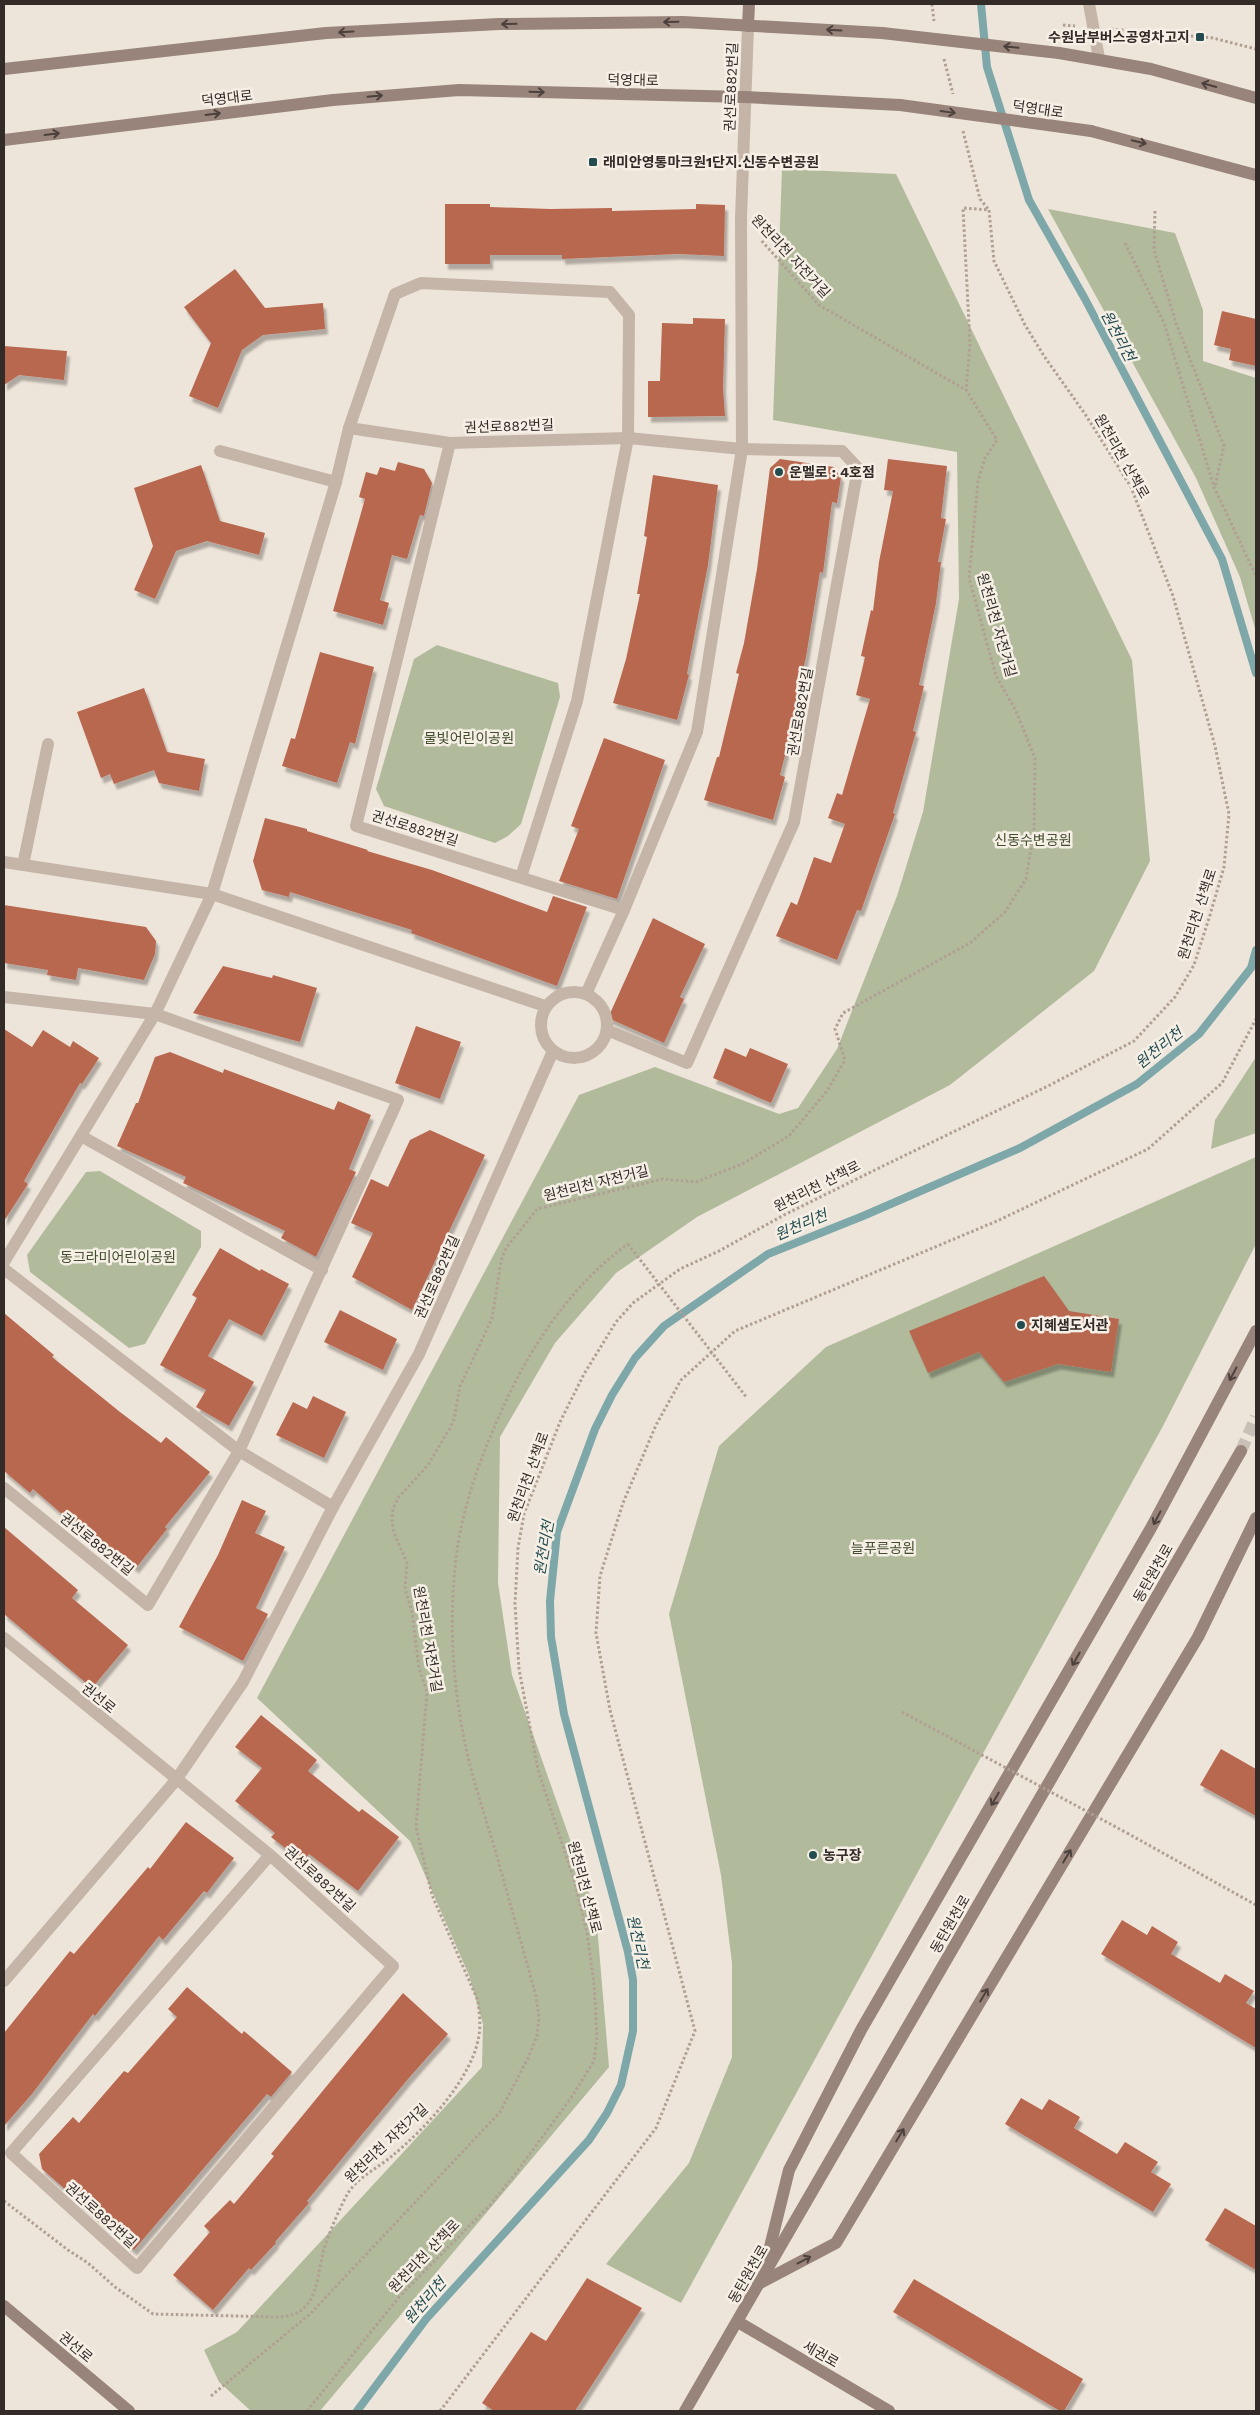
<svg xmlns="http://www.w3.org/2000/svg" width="1260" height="2415" viewBox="0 0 1260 2415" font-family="'Work Sans','Noto Sans KR',sans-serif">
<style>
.green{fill:#b1bb9c}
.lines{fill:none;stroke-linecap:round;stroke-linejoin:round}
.stream{stroke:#7da7a8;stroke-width:8}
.building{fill:#b8674f;filter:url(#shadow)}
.secondary-tunnel{stroke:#c8c0b6;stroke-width:12;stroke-dasharray:12 6;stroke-linecap:butt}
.path{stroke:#b09f92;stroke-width:3;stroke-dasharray:2.5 2.5;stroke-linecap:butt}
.lane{stroke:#c5b5a8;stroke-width:12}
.street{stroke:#c5b5a8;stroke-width:12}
.secondary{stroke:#98847a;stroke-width:12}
.path-bridge{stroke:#b09f92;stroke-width:3;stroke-dasharray:2.5 2.5;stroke-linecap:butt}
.secondary-bridge{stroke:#98847a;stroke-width:12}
.oneway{stroke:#4c413c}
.poi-dot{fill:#224c4f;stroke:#f6efe6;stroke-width:2}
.labels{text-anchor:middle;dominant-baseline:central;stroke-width:5;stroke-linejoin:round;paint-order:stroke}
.poi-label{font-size:14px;font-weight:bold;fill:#322b27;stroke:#f6efe6;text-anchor:start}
.street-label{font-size:14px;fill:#322b27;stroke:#f6efe6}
.park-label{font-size:14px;fill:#424e2e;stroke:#f6efe6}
.water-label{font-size:15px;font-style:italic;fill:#224c4f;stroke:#f6efe6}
</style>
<defs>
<filter id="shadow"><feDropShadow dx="3" dy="5.5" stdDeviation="1" flood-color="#0004"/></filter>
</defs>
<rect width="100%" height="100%" fill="#eee5da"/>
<g class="green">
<path d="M 782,169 L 896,174 L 1132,660 L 1150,861 L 1094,971 L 950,1085 L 697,1217 L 616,1273 L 555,1343 L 500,1437 L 498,1583 L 512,1675 L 596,1913 L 609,2067 L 320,2411 L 251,2411 L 219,2382 L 204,2350 L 237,2332 L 482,2067 L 483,2024 L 469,1975 L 410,1841 L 257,1698 L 579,1095 L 655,1067 L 779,1114 L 798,1108 L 837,1049 L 897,896 L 923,812 L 959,599 L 957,452 L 773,420 Z"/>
<path d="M 1048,209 L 1175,233 L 1203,310 L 1203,361 L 1256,378 L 1256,632 L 1240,577 L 1196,478 Z"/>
<path d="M 437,645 L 558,683 L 560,697 L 521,824 L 508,836 L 495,843 L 384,806 L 376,789 L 414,659 Z"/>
<path d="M 1256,1057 L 1256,1133 L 1211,1149 L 1215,1120 Z"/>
<path d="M 1256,1157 L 1256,1244 L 1163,1426 L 681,2303 L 606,2264 L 689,2163 L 732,2057 L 732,1963 L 721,1875 L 669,1614 L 719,1446 L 826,1347 Z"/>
<path d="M 100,1171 L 201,1231 L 201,1247 L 145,1344 L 129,1348 L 30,1272 L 27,1255 L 86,1172 Z"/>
</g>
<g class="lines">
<g class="stream">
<path d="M 981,4 L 987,67 L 1029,200 L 1085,299 L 1222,559 L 1256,673"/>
<path d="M 357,2411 L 426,2319 L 589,2140 L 607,2113 L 621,2085 L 633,2031 L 633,1980 L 628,1952 L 564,1714 L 551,1637 L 550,1601 L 557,1532 L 595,1429 L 612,1395 L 635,1358 L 664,1326 L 768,1254 L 863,1216 L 1020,1148 L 1137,1084 L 1199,1034 L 1251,968 L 1256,950"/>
</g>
</g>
<g class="building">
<path d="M 445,204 L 490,204 L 490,207 L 550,209 L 612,208 L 612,211 L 696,209 L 696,204 L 725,205 L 724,256 L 678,254 L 562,259 L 562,255 L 490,255 L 490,264 L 445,264 Z"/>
<path d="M 235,269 L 265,308 L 323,303 L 325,329 L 263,335 L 242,350 L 218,408 L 189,396 L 211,343 L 184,307 Z"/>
<path d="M 1222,311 L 1256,319 L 1256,366 L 1229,360 L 1231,349 L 1214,345 Z"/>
<path d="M 693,318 L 725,319 L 723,388 L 725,416 L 648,417 L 648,381 L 660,381 L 662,323 L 693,324 Z"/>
<path d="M 4,346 L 67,351 L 64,380 L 19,375 L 4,385 Z"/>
<path d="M 780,459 L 834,467 L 841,477 L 837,503 L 832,502 L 823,573 L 820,572 L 806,657 L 795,704 L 798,705 L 780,775 L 785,777 L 773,820 L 704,800 L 717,757 L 719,757 L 739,674 L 736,673 L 744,643 L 757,569 L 770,468 Z"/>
<path d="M 888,459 L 947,466 L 941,518 L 946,519 L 938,562 L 941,562 L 936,603 L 919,685 L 924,686 L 913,731 L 916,732 L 893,813 L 895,814 L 861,911 L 857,910 L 837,960 L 776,936 L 791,902 L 797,905 L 814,857 L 831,863 L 845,824 L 828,818 L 837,793 L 842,795 L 870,699 L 856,695 L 865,657 L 861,656 L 871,610 L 873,611 L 879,562 L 893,491 L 884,490 Z"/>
<path d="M 398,462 L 424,469 L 432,483 L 424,516 L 420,515 L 407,559 L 392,555 L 380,600 L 389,603 L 383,625 L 333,611 L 365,499 L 359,497 L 366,472 L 377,475 L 380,467 L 395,471 Z"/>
<path d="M 201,465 L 220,521 L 265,533 L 259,555 L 207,541 L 176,551 L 155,599 L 134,590 L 153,546 L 134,488 Z"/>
<path d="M 653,475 L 718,485 L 708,565 L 687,674 L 689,675 L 677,720 L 613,703 L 626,659 L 640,594 L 637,594 L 647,537 L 644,536 Z"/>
<path d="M 320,652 L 374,667 L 355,744 L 350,742 L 337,783 L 282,766 L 291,738 L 295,739 Z"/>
<path d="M 144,688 L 167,752 L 205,759 L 199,791 L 159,783 L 154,770 L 114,784 L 110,774 L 101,778 L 77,712 Z"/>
<path d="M 604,738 L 665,760 L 617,899 L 559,881 L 579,829 L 571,826 Z"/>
<path d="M 265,818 L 307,829 L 307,831 L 368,850 L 367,851 L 432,870 L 547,912 L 553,896 L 587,907 L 557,986 L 411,933 L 412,930 L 290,892 L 289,897 L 262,890 L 253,861 Z"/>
<path d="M 4,905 L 146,927 L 156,941 L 155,954 L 144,980 L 78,968 L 76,980 L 47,975 L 48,970 L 4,963 Z"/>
<path d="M 653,918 L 705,944 L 680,997 L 684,999 L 664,1043 L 608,1018 Z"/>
<path d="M 223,966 L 272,978 L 273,975 L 317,988 L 300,1042 L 193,1013 Z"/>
<path d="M 416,1026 L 461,1042 L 440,1099 L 395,1083 Z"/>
<path d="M 4,1029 L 32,1047 L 43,1030 L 70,1047 L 73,1041 L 99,1058 L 82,1084 L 80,1083 L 24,1181 L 28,1184 L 4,1221 Z"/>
<path d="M 725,1048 L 746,1057 L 750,1048 L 788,1064 L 771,1103 L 713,1078 Z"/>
<path d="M 170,1052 L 223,1073 L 224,1069 L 334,1110 L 338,1101 L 371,1115 L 349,1169 L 356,1172 L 316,1257 L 281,1238 L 285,1231 L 183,1183 L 186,1177 L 117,1146 L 136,1103 L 138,1103 L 155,1057 Z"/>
<path d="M 430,1130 L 485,1155 L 412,1310 L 352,1277 L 373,1233 L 351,1223 L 371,1179 L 388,1187 L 410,1140 Z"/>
<path d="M 220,1248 L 260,1271 L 261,1269 L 289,1284 L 262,1336 L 229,1319 L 208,1356 L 254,1382 L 229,1426 L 196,1407 L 206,1390 L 160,1365 L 197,1298 L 192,1295 Z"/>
<path d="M 1044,1276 L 1069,1311 L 1119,1319 L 1111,1372 L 1058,1364 L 1004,1382 L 979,1352 L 928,1373 L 909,1331 Z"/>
<path d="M 340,1310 L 397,1339 L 383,1370 L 324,1342 Z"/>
<path d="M 4,1313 L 54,1355 L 52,1357 L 120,1412 L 161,1443 L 166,1437 L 210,1472 L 165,1527 L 167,1529 L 136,1568 L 72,1518 L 70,1521 L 33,1489 L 30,1493 L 4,1471 Z"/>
<path d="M 313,1396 L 346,1412 L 324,1458 L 276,1435 L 293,1402 L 307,1409 Z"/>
<path d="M 242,1500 L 266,1511 L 255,1533 L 285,1547 L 256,1608 L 268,1614 L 243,1661 L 179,1627 L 218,1555 Z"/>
<path d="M 4,1527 L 78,1590 L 72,1598 L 128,1645 L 92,1688 L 4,1614 Z"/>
<path d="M 261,1715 L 317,1760 L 308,1771 L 359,1812 L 362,1809 L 399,1837 L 358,1891 L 309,1854 L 303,1862 L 271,1837 L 275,1833 L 235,1801 L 262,1768 L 235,1747 Z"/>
<path d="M 1221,1749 L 1256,1769 L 1256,1816 L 1200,1785 Z"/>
<path d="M 186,1822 L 234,1858 L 207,1893 L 204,1891 L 163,1940 L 159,1936 L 95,2016 L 93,2014 L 32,2094 L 4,2126 L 4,2033 L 70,1951 L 74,1954 L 148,1867 L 150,1869 Z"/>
<path d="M 1122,1920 L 1147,1935 L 1152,1926 L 1178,1942 L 1171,1954 L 1220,1983 L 1225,1974 L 1254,1991 L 1246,2003 L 1256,2009 L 1256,2048 L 1101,1954 Z"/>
<path d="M 187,1987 L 242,2034 L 244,2031 L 292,2072 L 271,2097 L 267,2094 L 134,2250 L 42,2169 L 39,2154 L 73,2117 L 79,2123 L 124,2071 L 128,2073 L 177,2017 L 168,2009 Z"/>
<path d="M 403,1993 L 448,2034 L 408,2079 L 307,2201 L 309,2203 L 275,2242 L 276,2243 L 251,2270 L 249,2268 L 213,2310 L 173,2275 L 210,2232 L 204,2226 L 230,2200 L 234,2204 L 274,2156 L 271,2154 Z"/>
<path d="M 1021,2098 L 1042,2110 L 1049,2099 L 1080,2117 L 1074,2128 L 1117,2154 L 1125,2142 L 1158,2162 L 1151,2172 L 1171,2184 L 1153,2212 L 1005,2124 Z"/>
<path d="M 1225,2208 L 1256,2226 L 1256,2270 L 1205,2240 Z"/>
<path d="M 587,2278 L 642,2308 L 575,2411 L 494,2411 L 482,2403 L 531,2332 L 546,2341 Z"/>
<path d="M 914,2279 L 1083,2379 L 1064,2411 L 1060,2411 L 893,2312 Z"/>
</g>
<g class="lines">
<path class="secondary-tunnel" d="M 1241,1451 L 1256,1417"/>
<g class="path">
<path d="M 932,4 L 934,21"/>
<path d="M 1063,25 L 1075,26"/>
<path d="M 1111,29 L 1213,38 L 1256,49"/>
<path d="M 944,59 L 953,94"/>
<path d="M 963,131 L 980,199 L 989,210"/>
<path d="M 1155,211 L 1154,250 L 1176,323 L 1224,446 L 1215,486"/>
<path d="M 1125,243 L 1164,323 L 1214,487 L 1256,576"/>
<path d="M 1127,1833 L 1256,1905"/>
<path d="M 4,2201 L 68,2250 L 88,2263 L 115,2287 L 153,2314 L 278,2317 C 288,2316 296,2315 303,2309 C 318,2297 319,2266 324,2249 C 330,2231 339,2209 348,2193 C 358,2177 378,2168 392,2156 C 424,2130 473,2078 479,2035 C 481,2023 479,2012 478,2001 L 432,1895 L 416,1827 L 427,1692 L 419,1668 L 412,1612 L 405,1589 L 407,1563 L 394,1533 L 392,1520 L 393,1509 L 398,1498 L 428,1465 L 450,1428 L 454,1419 L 460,1386 L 492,1319 L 501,1261 L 506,1248 L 537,1209 L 662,1179 L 696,1182 L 742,1164 L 789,1136 L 827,1091 L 845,1060 L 835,1029 L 843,1013 L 970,943 L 1005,912 L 1026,879 L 1034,831 L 1035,758 L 1015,709 L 996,676 L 969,578 L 978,481 L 985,458 L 997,440 L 966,390 L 819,305 L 760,239"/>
<path d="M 211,2396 L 310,2314 L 500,2112 L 528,2058 L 537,2036 L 539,2017 L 536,1996 C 522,1946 508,1896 494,1846 C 482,1807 469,1768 462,1728 C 451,1668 449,1604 458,1544 C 466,1495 485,1446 506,1401 C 534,1341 574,1283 628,1244"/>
<path d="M 307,2411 L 400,2296 L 490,2205 L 515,2174 L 571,2098 L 594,2061 L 597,2037 L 594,1984 L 587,1933 L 575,1883 L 538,1770 L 519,1669 L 515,1604 L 518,1548 L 524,1514 L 560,1422 L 584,1374 L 616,1322 L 633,1303 L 680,1269 L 719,1251 L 784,1215 L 883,1166 L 1050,1085 L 1134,1041 L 1175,997 L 1194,965 L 1210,915 L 1224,867 L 1229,814 L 1215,746 L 1173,596 L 1131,487 L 1085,414 L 1044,356 L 1025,325 L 994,261 L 989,210 L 963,208 L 970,344 L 966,390"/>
<path d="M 440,2411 L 656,2128 L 695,2031 L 610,1710 L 596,1633 L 600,1576 L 623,1503 L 656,1425 L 681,1380 L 735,1331 L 997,1221 L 1148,1149 L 1222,1083 L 1256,1019"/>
</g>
<path class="lane" d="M 1089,4 L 1099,58"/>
<g class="street">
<path d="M 349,428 L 450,443 L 628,438 L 742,449 L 842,451 L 858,468 L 794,822 L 687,1063 L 607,1030"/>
<path d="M 450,443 L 356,826 L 624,910"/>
<path d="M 220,451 L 336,482"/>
<path d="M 4,862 L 212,894 L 545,1006"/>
<path d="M 23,865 L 48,744"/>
<circle cx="574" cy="1025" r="33"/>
<path d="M 586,994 L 624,910 L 697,732 L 742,449 L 741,218 L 748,26"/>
<path d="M 4,997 L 155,1014 L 398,1100 L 239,1451 L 148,1605 L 4,1488"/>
<path d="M 81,1136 L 322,1270"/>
<path d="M 4,1262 L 155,1014 L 212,894 L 336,482 L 349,428 L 395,294 L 421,283 L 610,292 L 629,315 L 628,438 L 577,701 L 521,877"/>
<path d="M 4,1269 L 239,1451 L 333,1507"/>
<path d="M 4,1638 L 270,1855 L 393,1966 L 137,2268 L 11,2153 L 270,1855"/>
<path d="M 4,1981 L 176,1780 L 243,1682 L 333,1507 L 419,1354 L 553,1051"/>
</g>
<g class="secondary">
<path d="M 748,26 L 749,4"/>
<path d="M 1059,53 L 1151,69 L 1256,98"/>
<path d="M 4,69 L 326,33 L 499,24 L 683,22 L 882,33"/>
<path d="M 1091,131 L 1256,175"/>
<path d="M 4,140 L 333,100 L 459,90 L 745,97 L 900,105"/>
<path d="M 765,2267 L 789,2170 L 861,2030 L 1151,1528 L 1256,1331"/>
<path d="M 760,2283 L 836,2243 L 1198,1637 L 1256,1518"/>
<path d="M 4,2306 L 129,2411"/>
<path d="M 738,2322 L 889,2411"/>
<path d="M 685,2411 L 1241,1451"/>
</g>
<g class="path-bridge">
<path d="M 628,1244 L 747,1398"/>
<path d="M 902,1712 L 1127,1833"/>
</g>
<g class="secondary-bridge">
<path d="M 882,33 L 1059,53"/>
<path d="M 900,105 L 1091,131"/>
</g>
</g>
<defs><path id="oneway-shaft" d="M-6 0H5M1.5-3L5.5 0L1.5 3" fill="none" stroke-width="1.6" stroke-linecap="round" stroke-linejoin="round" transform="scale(1.25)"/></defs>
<g class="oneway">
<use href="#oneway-shaft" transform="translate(671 22) rotate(179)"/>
<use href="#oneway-shaft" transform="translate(509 24) rotate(179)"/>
<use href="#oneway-shaft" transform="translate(834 30) rotate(-177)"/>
<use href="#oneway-shaft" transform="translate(346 32) rotate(177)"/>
<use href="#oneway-shaft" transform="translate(1011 47) rotate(-174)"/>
<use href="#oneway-shaft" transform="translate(1209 85) rotate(-164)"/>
<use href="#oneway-shaft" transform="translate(537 92) rotate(2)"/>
<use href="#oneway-shaft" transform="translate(375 96) rotate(-5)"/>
<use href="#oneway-shaft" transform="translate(948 112) rotate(8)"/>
<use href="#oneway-shaft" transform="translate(213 114) rotate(-7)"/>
<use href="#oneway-shaft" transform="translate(52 134) rotate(-7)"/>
<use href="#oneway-shaft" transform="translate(1139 142) rotate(14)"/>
<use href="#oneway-shaft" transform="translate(1233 1374) rotate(118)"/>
<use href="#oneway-shaft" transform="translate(1157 1518) rotate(118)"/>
<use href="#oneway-shaft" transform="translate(1076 1659) rotate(120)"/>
<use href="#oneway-shaft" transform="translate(995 1799) rotate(120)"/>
<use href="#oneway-shaft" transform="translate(1067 1856) rotate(-59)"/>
<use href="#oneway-shaft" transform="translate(984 1995) rotate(-59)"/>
<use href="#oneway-shaft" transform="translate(900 2135) rotate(-59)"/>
<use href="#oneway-shaft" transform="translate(804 2260) rotate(-28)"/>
</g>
<g class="poi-dot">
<rect x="1195" y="32" width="10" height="10" rx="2.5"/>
<rect x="588" y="157" width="10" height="10" rx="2.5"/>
<circle cx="779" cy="472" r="5"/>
<circle cx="1021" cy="1325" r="5"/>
<circle cx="813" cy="1855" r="5"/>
</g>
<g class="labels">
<g class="poi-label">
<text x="1190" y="37" text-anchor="end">수원남부버스공영차고지</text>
<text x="603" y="162">래미안영통마크원1단지.신동수변공원</text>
<text x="789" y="472">운멜로 : 4호점</text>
<text x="1031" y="1325">지혜샘도서관</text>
<text x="823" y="1855">농구장</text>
</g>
<g class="street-label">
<text transform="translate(633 80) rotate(1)">덕영대로</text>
<text transform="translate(731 87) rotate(-88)">권선로882번길</text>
<text transform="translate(227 98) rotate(-7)">덕영대로</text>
<text transform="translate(1038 109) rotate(8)">덕영대로</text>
<text transform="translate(791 256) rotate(47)">원천리천 자전거길</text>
<text transform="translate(509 426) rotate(-2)">권선로882번길</text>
<text transform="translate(1122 456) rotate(60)">원천리천 산책로</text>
<text transform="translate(997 625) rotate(74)">원천리천 자전거길</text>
<text transform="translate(800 712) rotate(-80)">권선로882번길</text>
<text transform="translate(415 828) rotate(17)">권선로882번길</text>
<text transform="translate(1197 914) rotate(-72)">원천리천 산책로</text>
<text transform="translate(596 1183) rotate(-14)">원천리천 자전거길</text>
<text transform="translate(817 1186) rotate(-27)">원천리천 산책로</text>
<text transform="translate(437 1277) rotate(-66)">권선로882번길</text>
<text transform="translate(528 1477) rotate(-70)">원천리천 산책로</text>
<text transform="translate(97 1544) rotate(39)">권선로882번길</text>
<text transform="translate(1153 1573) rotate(-60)">동탄원천로</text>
<text transform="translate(428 1639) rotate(80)">원천리천 자전거길</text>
<text transform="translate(99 1698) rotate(39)">권선로</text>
<text transform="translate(320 1879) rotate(42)">권선로882번길</text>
<text transform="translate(585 1887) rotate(75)">원천리천 산책로</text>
<text transform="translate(950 1924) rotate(-60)">동탄원천로</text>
<text transform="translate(386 2143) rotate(-43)">원천리천 자전거길</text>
<text transform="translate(101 2215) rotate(42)">권선로882번길</text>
<text transform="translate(424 2256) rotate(-46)">원천리천 산책로</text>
<text transform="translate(748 2274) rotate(-60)">동탄원천로</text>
<text transform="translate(76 2347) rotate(40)">권선로</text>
<text transform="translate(821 2354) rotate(30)">세권로</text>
</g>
<g class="park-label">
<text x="469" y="738">물빛어린이공원</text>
<text x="1033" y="840">신동수변공원</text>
<text x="118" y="1257">동그라미어린이공원</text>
<text x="883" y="1548">늘푸른공원</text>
</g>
<g class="water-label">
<text transform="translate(1118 336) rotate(62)">원천리천</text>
<text transform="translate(1159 1048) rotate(-39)">원천리천</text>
<text transform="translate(801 1225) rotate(-23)">원천리천</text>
<text transform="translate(544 1548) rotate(-80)">원천리천</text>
<text transform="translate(638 1942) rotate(78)">원천리천</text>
<text transform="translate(425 2301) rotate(-49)">원천리천</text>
</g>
</g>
<rect width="1260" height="2415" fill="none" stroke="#322b27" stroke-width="10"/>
</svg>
